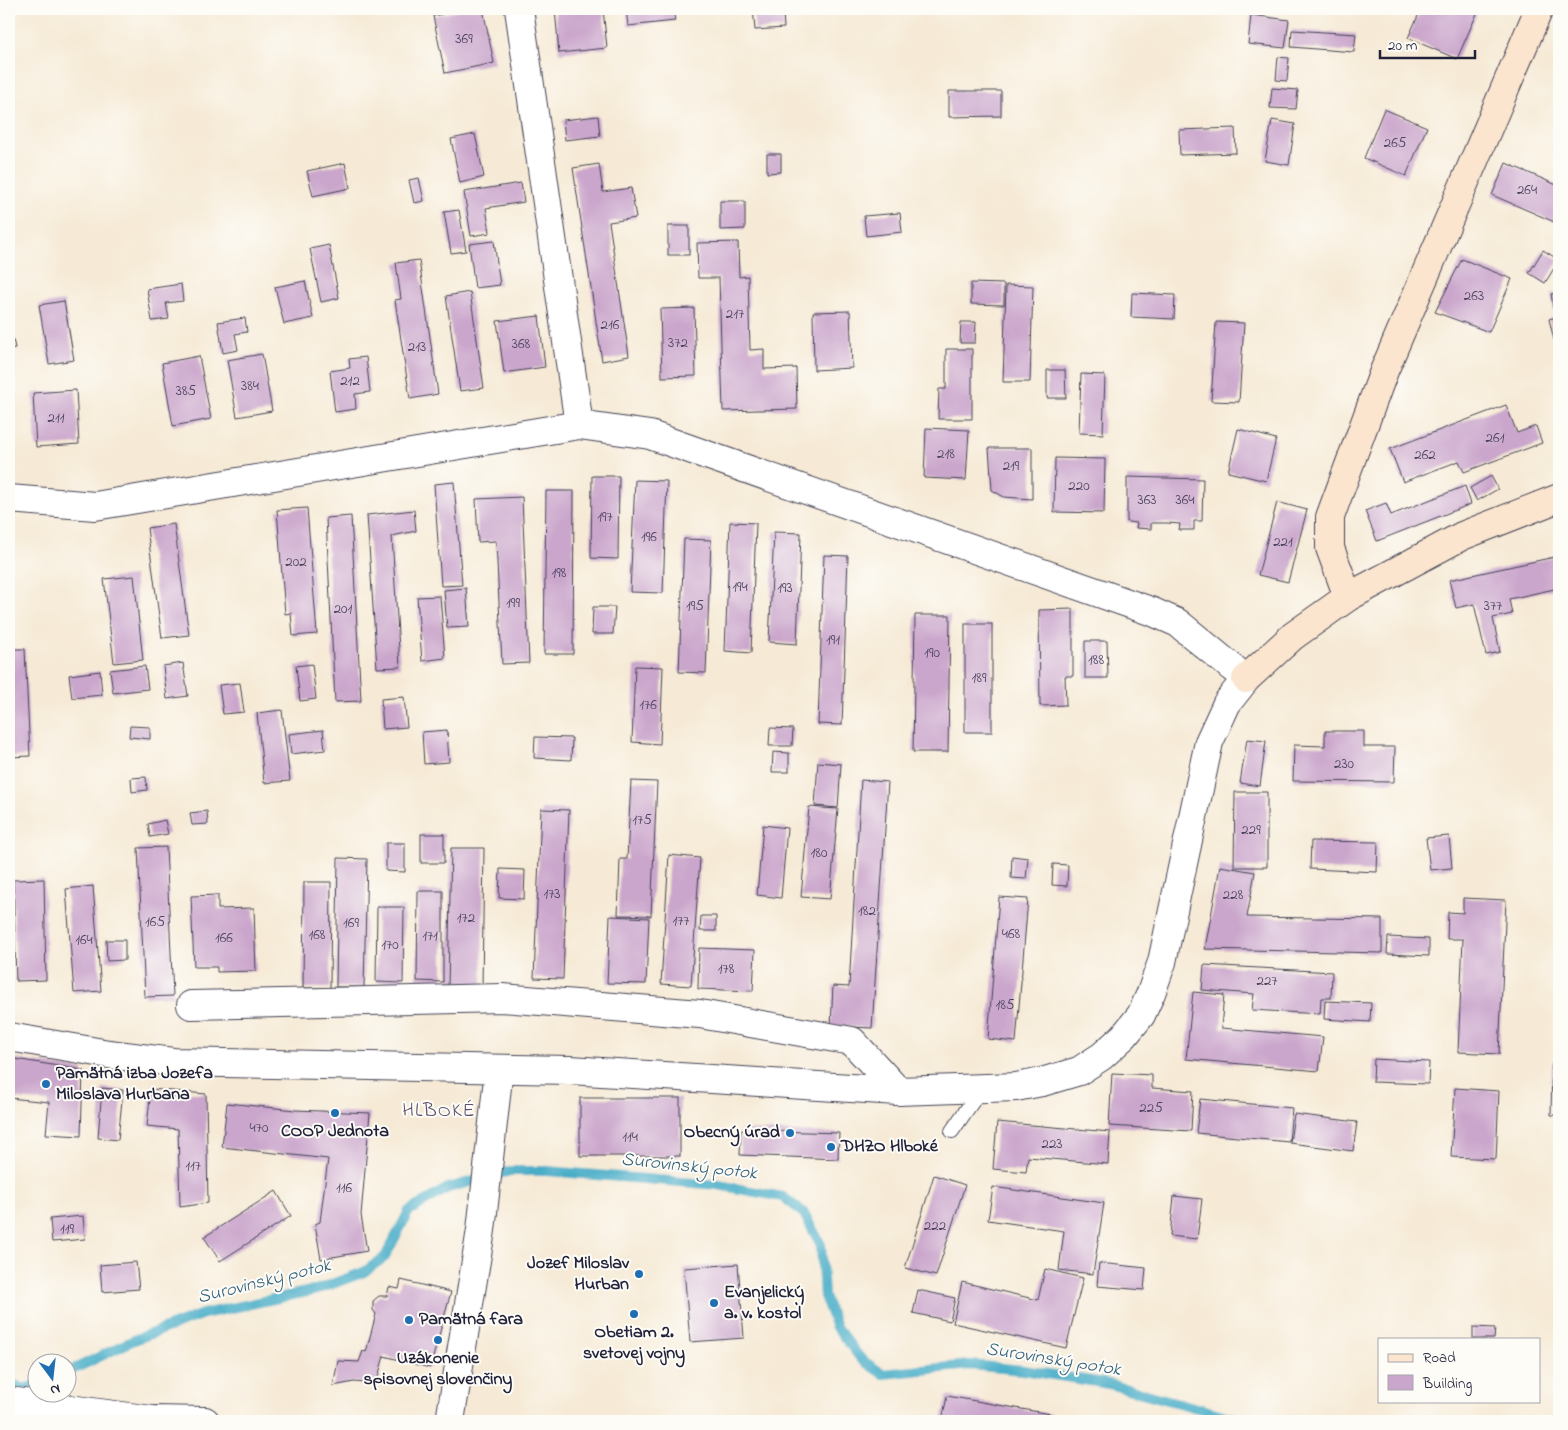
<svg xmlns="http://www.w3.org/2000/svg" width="1568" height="1430" viewBox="0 0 1568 1430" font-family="'Indie Flower',sans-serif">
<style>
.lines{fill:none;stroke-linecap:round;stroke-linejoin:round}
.stream{stroke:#48adc8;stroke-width:10}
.building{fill:#caa6cc}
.lane-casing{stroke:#424052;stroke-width:16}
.street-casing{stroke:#424052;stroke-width:30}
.secondary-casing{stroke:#424052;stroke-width:30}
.lane{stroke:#fff;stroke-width:14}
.street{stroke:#fff;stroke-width:28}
.secondary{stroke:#fbe5cf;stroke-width:28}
.poi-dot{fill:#1f6fb2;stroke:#fdfcf7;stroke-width:2}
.labels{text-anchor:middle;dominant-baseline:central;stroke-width:4;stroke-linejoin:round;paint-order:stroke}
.number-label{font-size:15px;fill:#4c435f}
.poi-label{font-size:18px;font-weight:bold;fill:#22223b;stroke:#fdfcf7;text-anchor:start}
.water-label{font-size:19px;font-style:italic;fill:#33617a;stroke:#fdfcf7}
.quarter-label{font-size:20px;letter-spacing:1px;fill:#5d506e;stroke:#fdfcf7}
</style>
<rect width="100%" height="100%" fill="#fdfcf7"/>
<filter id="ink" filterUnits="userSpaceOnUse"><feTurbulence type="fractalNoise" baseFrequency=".02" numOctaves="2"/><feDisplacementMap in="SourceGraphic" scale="10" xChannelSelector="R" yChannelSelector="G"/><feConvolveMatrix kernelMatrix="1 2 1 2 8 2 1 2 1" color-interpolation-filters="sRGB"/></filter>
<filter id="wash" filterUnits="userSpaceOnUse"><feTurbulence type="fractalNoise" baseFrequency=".0096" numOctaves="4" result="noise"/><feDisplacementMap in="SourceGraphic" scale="20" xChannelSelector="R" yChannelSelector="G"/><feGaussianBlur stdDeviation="1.12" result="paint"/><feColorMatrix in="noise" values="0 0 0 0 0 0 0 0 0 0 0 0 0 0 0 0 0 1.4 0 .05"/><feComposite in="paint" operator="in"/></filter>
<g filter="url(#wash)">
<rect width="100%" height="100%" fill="#f6ead6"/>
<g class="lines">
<g class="stream">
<path d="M 68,1372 L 134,1340 L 203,1314 L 316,1290 L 364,1272 L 385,1257 L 409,1211 L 448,1188 L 510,1171 L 547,1171 L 718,1185 L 783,1197 L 803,1212 L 821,1245 L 824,1296 L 836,1327 L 862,1360 L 883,1374 L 970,1365 L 1023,1370 L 1109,1384 L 1245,1421"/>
<path d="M 9,1382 L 23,1389 L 38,1385"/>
</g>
</g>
<g id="blocks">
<g class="building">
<path d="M 465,9 L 483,9 L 494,63 L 445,73 L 433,16 Z"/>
<path d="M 555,9 L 603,9 L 607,48 L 559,53 Z"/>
<path d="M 626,9 L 673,9 L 675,21 L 628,26 Z"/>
<path d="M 753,9 L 783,9 L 784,28 L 755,30 Z"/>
<path d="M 1421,9 L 1479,9 L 1457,59 L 1408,38 Z"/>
<path d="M 1251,15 L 1289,20 L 1285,48 L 1248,44 Z"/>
<path d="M 1292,30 L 1356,34 L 1354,52 L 1291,47 Z"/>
<path d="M 1278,57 L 1289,58 L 1287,81 L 1276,80 Z"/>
<path d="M 1272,88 L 1298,90 L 1296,109 L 1270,108 Z"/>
<path d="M 949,91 L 1001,91 L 1001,116 L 949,117 Z"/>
<path d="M 1384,109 L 1427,127 L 1406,176 L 1364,158 Z"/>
<path d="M 598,116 L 600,136 L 565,140 L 563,120 Z"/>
<path d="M 1272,120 L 1295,124 L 1289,165 L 1265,161 Z"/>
<path d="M 1235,128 L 1236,153 L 1180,155 L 1179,130 Z"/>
<path d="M 475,134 L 484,177 L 460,183 L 451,139 Z"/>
<path d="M 767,154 L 781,154 L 781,172 L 767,173 Z"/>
<path d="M 345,163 L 350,188 L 313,196 L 307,171 Z"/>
<path d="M 1506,163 L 1559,186 L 1559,224 L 1492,195 Z"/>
<path d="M 599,164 L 603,192 L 631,188 L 636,218 L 609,222 L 629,356 L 602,361 L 573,168 Z"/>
<path d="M 419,178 L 424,201 L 414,203 L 409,180 Z"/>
<path d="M 521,183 L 524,202 L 486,208 L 490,233 L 471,236 L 464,192 Z"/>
<path d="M 720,201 L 745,201 L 745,229 L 720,230 Z"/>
<path d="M 459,210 L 466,251 L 451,253 L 444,212 Z"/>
<path d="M 900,213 L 902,232 L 866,236 L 864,216 Z"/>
<rect x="668" y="226" width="21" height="29"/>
<path d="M 494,241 L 500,285 L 475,288 L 469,244 Z"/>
<path d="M 738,242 L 739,277 L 748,276 L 750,350 L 764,349 L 764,369 L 796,368 L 797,409 L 723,411 L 719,278 L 698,278 L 697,243 Z"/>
<path d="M 329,245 L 339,298 L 321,302 L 310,249 Z"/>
<path d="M 1543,250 L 1559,260 L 1545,283 L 1529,273 Z"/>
<path d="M 1462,259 L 1512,279 L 1489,332 L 1435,312 Z"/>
<path d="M 419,260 L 438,394 L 410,399 L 395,300 L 401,299 L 396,263 Z"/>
<path d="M 305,281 L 313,318 L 284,324 L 275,287 Z"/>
<path d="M 971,283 L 1004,284 L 1004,305 L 971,304 Z"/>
<path d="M 181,284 L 183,301 L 166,303 L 169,319 L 152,321 L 147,289 Z"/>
<path d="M 1006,285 L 1033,286 L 1030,382 L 1003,382 Z"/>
<path d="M 470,292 L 484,388 L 460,391 L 446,296 Z"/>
<path d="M 1132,293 L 1175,295 L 1174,319 L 1131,317 Z"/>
<path d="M 1559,293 L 1559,311 L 1554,312 L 1551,294 Z"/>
<path d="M 64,301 L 74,360 L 49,364 L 39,305 Z"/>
<path d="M 694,308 L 696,376 L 662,377 L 660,309 Z"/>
<path d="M 850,311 L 852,368 L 814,370 L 813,312 Z"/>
<path d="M 539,316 L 545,367 L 504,373 L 497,321 Z"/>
<path d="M 1559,316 L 1559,339 L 1554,340 L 1549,319 Z"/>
<path d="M 245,318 L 247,332 L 235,334 L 238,350 L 223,353 L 218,322 Z"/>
<path d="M 9,322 L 15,348 L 9,349 Z"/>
<path d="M 961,322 L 976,322 L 975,343 L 960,343 Z"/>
<path d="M 1216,322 L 1244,323 L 1239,402 L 1211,401 Z"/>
<path d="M 946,349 L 972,349 L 972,419 L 938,419 L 939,389 L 946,389 Z"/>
<path d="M 262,354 L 272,411 L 237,417 L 227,360 Z"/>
<path d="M 199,356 L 211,419 L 173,426 L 162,363 Z"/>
<path d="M 366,357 L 370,392 L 355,394 L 356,409 L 335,412 L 330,371 L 350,368 L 349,359 Z"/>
<path d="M 1047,370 L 1065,370 L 1066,398 L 1047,398 Z"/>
<path d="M 1081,374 L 1105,375 L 1103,434 L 1079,433 Z"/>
<path d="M 76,390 L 79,444 L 36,447 L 33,393 Z"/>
<path d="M 1506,405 L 1517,433 L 1536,426 L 1542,443 L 1464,472 L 1459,461 L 1403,482 L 1390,449 Z"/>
<path d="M 926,428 L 969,430 L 966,480 L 924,478 Z"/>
<path d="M 1238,429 L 1276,439 L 1266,481 L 1228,472 Z"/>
<path d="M 989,448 L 1032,448 L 1032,499 L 1004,497 L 992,490 Z"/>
<path d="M 1055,458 L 1105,459 L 1104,513 L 1054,512 Z"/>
<path d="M 592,476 L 619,476 L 618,559 L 591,558 Z"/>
<path d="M 1491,476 L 1498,489 L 1477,501 L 1470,488 Z"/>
<path d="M 1127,477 L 1203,479 L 1202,521 L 1194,521 L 1194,530 L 1179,530 L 1180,524 L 1167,523 L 1151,523 L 1151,529 L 1136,528 L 1137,523 L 1127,522 Z"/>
<path d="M 635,480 L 667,481 L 663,593 L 630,592 Z"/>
<path d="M 454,482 L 462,585 L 441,586 L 434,484 Z"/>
<path d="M 1465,486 L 1471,504 L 1377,541 L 1365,511 L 1386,503 L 1391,515 Z"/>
<path d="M 546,491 L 574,491 L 573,654 L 544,654 Z"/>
<path d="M 522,497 L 529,663 L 502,664 L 496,541 L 478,542 L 476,499 Z"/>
<path d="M 1277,502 L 1307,510 L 1288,582 L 1258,575 Z"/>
<path d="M 307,508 L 317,634 L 293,636 L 291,613 L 285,614 L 277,510 Z"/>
<path d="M 414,510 L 416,531 L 392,536 L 400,667 L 377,668 L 367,515 Z"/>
<path d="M 351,516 L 361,701 L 335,702 L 326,518 Z"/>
<path d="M 730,522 L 756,523 L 751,653 L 725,651 Z"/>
<path d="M 174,524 L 189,635 L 162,638 L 147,528 Z"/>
<path d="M 774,532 L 801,533 L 797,644 L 769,642 Z"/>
<path d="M 684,539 L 711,540 L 706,673 L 679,672 Z"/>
<path d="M 824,555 L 848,556 L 842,725 L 818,724 Z"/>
<path d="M 1559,556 L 1559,588 L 1509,599 L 1512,614 L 1493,618 L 1500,652 L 1486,655 L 1474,604 L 1456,608 L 1449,580 Z"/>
<path d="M 134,576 L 143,660 L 114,663 L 104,579 Z"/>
<path d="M 466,588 L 469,627 L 447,628 L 444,590 Z"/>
<path d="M 440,596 L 445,658 L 422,661 L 417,597 Z"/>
<path d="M 593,607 L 615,607 L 613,634 L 592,634 Z"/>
<path d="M 1073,609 L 1073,676 L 1065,676 L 1066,705 L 1040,706 L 1039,610 Z"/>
<path d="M 915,615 L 950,615 L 948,752 L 913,752 Z"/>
<rect x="965" y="624" width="27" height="108"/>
<path d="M 1085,641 L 1107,641 L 1108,678 L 1085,678 Z"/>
<path d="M 9,649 L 25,649 L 30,756 L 9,757 Z"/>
<path d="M 183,663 L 188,696 L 167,699 L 163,666 Z"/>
<path d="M 312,664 L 316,699 L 300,701 L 296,666 Z"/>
<path d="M 145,666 L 148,689 L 113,693 L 110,670 Z"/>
<path d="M 635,666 L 663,667 L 660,744 L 632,742 Z"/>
<path d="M 100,671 L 102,695 L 72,698 L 69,675 Z"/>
<path d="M 240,683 L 244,712 L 223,714 L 219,685 Z"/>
<path d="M 404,697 L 407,727 L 383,729 L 381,699 Z"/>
<path d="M 282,710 L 290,781 L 264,783 L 257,713 Z"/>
<path d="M 130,726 L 150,727 L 150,739 L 129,737 Z"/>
<path d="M 770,728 L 793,729 L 792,746 L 769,746 Z"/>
<path d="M 323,730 L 325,750 L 291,754 L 289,734 Z"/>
<path d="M 447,730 L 449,762 L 424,764 L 422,732 Z"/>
<path d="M 1325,731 L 1364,731 L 1364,747 L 1395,747 L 1394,782 L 1293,781 L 1294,745 L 1325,746 Z"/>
<path d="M 535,737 L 572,738 L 571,760 L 534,758 Z"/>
<path d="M 1247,739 L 1266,741 L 1260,786 L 1240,783 Z"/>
<path d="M 773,752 L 789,753 L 789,772 L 772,772 Z"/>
<path d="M 818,762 L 841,764 L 838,808 L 815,806 Z"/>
<path d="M 146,777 L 147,790 L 132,792 L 131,778 Z"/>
<path d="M 861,780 L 888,782 L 872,1028 L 831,1026 L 833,986 L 849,987 Z"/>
<path d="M 631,781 L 657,782 L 651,916 L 618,915 L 620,859 L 627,859 Z"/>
<path d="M 1235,792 L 1267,792 L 1267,867 L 1234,867 Z"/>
<path d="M 809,807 L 838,809 L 830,899 L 801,897 Z"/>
<path d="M 541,809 L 569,810 L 563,979 L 534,978 Z"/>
<path d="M 207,811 L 208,824 L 192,825 L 190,813 Z"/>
<path d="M 165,820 L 168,834 L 150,837 L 148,824 Z"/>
<path d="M 763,825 L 787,828 L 781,898 L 757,895 Z"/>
<rect x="421" y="834" width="23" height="29"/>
<path d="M 1449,836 L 1452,868 L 1430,870 L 1426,838 Z"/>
<path d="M 1311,841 L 1378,842 L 1377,872 L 1310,869 Z"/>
<path d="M 386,843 L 405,843 L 405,872 L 386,871 Z"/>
<path d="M 166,847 L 173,996 L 145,997 L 138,848 Z"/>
<path d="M 451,848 L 484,848 L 482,988 L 448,988 Z"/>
<path d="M 669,855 L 700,858 L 691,986 L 661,984 Z"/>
<path d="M 1012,856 L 1028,858 L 1026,879 L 1011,878 Z"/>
<path d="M 338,858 L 367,859 L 364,987 L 336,987 Z"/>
<path d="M 1053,864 L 1068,865 L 1067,886 L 1052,885 Z"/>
<path d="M 1220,866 L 1255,872 L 1247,917 L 1382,919 L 1382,953 L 1205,949 Z"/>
<path d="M 500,869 L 525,870 L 524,899 L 499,898 Z"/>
<path d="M 44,879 L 46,980 L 16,981 L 13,880 Z"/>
<path d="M 304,882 L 331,882 L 330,988 L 303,988 Z"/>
<path d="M 93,886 L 101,991 L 74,993 L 66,889 Z"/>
<path d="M 418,891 L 443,891 L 443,982 L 417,981 Z"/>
<path d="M 218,895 L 218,909 L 254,908 L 256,971 L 217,972 L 217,967 L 194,967 L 191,896 Z"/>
<path d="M 999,897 L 1028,899 L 1016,1042 L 988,1039 Z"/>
<path d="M 1463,898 L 1506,900 L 1499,1054 L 1458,1052 L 1463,939 L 1447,939 L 1448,912 L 1463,913 Z"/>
<path d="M 377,907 L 404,907 L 403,983 L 376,982 Z"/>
<path d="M 610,916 L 649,918 L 646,984 L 607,983 Z"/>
<path d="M 701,916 L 716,916 L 716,931 L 700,931 Z"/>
<path d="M 1388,937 L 1429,939 L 1429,956 L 1387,954 Z"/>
<path d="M 106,940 L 125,940 L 125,960 L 107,961 Z"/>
<path d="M 699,948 L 755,950 L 753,991 L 698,989 Z"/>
<path d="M 1204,965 L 1332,972 L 1331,998 L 1321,998 L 1320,1014 L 1252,1010 L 1254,994 L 1202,990 Z"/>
<path d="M 1193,992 L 1224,995 L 1221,1028 L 1323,1037 L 1319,1071 L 1186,1059 Z"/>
<path d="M 1325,1001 L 1371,1003 L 1370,1022 L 1324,1019 Z"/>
<path d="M 9,1058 L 83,1070 L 81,1136 L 46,1134 L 49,1102 L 9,1098 Z"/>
<path d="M 1374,1059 L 1429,1062 L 1428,1084 L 1373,1082 Z"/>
<path d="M 1552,1063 L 1559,1063 L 1559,1115 L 1551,1115 Z"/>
<path d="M 1112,1073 L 1152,1075 L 1152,1088 L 1193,1091 L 1191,1131 L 1109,1126 Z"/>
<path d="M 102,1088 L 123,1090 L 118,1140 L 98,1138 Z"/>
<path d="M 1455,1088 L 1499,1091 L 1496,1159 L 1451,1157 Z"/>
<path d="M 151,1089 L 206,1094 L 208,1203 L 180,1207 L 178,1129 L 147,1126 Z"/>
<rect x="580" y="1098" width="100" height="58"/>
<path d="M 1200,1099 L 1292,1108 L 1289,1142 L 1196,1133 Z"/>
<path d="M 227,1103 L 295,1110 L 370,1113 L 361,1215 L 367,1251 L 321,1259 L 315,1224 L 320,1222 L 328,1159 L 222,1147 Z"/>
<path d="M 1294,1114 L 1357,1122 L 1353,1151 L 1290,1143 Z"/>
<path d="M 997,1122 L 1110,1132 L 1108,1164 L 1028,1157 L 1026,1172 L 993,1169 Z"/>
<path d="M 741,1130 L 839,1133 L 838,1159 L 740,1155 Z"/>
<path d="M 934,1175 L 965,1185 L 936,1276 L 905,1268 Z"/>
<path d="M 993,1187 L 1104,1203 L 1093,1274 L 1059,1270 L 1064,1231 L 988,1220 Z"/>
<path d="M 276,1191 L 291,1216 L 220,1261 L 204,1237 Z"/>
<path d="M 1174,1196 L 1202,1199 L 1197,1239 L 1170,1236 Z"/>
<path d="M 83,1216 L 85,1239 L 52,1242 L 50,1219 Z"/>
<path d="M 136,1262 L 139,1289 L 102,1292 L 100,1265 Z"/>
<path d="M 1099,1263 L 1146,1268 L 1144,1290 L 1097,1286 Z"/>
<path d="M 738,1264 L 744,1338 L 690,1342 L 684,1268 Z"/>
<path d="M 1045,1269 L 1083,1278 L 1066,1348 L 953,1323 L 962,1282 L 1038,1300 Z"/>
<path d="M 401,1280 L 451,1292 L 430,1368 L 384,1356 L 376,1384 L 354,1382 L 333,1386 L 338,1361 L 359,1362 L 363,1351 L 366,1352 L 376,1314 L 373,1310 L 373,1301 L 379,1296 L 387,1296 L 389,1287 L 399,1289 Z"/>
<path d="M 918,1290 L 955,1298 L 950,1321 L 913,1313 Z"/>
<path d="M 1473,1327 L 1495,1328 L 1494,1339 L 1473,1339 Z"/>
<path d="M 947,1396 L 1085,1420 L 1085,1421 L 942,1421 Z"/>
</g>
</g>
</g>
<g filter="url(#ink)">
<use href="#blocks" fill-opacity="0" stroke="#424052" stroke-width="1"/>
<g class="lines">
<g class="lane-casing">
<path id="lane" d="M 952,1131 L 981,1089"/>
</g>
<g class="street-casing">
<g id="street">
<path d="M 519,9 L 579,425"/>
<path d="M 9,499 L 95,506 L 579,425 L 650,435 L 1153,612 L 1178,623 L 1246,679 L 1227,703 L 1209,742 L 1162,962 L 1151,993 L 1141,1015 L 1124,1036 L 1102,1056 L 1079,1071 L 1042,1082 L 1016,1087 L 898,1091 L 570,1070 L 173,1062 L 109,1054 L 9,1037"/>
<path d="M 191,1005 L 502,998 L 700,1014 L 852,1041 L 898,1091"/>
<path d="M 9,1401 L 152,1420 L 205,1421"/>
<path d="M 450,1421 L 481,1230 L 499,1069"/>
</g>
</g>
<g class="secondary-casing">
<g id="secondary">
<path d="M 1348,597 L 1330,548 L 1330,517 L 1384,371 L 1539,9"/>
<path d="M 1246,679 L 1293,636 L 1348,597 L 1462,536 L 1559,498"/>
</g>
</g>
<use href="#lane" class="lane"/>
<use href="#street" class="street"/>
<use href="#secondary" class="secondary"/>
</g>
</g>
<g class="poi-dot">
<circle cx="46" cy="1084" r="5"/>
<circle cx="335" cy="1113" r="5"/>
<circle cx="790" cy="1133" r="5"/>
<circle cx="831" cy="1147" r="5"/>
<circle cx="639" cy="1274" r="5"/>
<circle cx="714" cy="1303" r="5"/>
<circle cx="634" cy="1314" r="5"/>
<circle cx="409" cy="1320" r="5"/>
<circle cx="438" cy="1340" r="5"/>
</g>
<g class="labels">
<g class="number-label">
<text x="464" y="39">369</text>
<text x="1395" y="143">265</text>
<text x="1527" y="190">264</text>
<text x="1474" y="296">263</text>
<text x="735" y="314">217</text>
<text x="610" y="325">216</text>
<text x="678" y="343">372</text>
<text x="521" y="344">368</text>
<text x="417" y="347">213</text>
<text x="350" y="381">212</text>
<text x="250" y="386">384</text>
<text x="186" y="391">385</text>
<text x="56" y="418">211</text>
<text x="1495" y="438">261</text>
<text x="946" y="454">218</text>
<text x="1425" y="455">262</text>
<text x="1011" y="466">219</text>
<text x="1079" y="486">220</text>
<text x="1147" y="500">363</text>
<text x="1185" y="500">364</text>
<text x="605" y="517">197</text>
<text x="649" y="537">196</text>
<text x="1283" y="542">221</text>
<text x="296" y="562">202</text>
<text x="559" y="573">198</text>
<text x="740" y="587">194</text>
<text x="785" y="588">193</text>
<text x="513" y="603">199</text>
<text x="695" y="606">195</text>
<text x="1493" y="606">377</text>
<text x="343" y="609">201</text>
<text x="833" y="640">191</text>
<text x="932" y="653">190</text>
<text x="1096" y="660">188</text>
<text x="979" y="678">189</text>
<text x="648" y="705">176</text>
<text x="1344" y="764">230</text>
<text x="642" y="820">175</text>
<text x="1251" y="830">229</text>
<text x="819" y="853">180</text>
<text x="552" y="894">173</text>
<text x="1233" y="895">228</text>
<text x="867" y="911">182</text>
<text x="466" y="918">172</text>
<text x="681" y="921">177</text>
<text x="155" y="922">165</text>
<text x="351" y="923">169</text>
<text x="1011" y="934">468</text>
<text x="317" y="935">168</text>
<text x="430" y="936">171</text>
<text x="224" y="938">166</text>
<text x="84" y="940">164</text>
<text x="390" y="945">170</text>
<text x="726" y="969">178</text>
<text x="1267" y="981">227</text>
<text x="1005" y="1005">185</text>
<text x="1151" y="1108">225</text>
<text x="259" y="1128">470</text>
<text x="630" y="1137">114</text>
<text x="1052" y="1144">223</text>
<text x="193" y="1166">117</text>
<text x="344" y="1188">116</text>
<text x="935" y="1226">222</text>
<text x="67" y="1229">119</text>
</g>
<g class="poi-label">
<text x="56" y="1074">Pamätná izba Jozefa<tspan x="56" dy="21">Miloslava Hurbana</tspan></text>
<text x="335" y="1132" text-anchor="middle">COOP Jednota</text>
<text x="780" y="1133" text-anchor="end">Obecný úrad</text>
<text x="841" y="1147">DHZO Hlboké</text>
<text x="629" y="1264" text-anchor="end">Jozef Miloslav<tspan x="629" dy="21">Hurban</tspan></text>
<text x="724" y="1293">Evanjelický<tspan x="724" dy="21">a. v. kostol</tspan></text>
<text x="419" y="1320">Pamätná fara</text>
<text x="634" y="1333" text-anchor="middle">Obetiam 2.<tspan x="634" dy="21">svetovej vojny</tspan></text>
<text x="438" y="1359" text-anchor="middle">Uzákonenie<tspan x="438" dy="21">spisovnej slovenčiny</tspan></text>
</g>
<g class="water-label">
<text transform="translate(689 1167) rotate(6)">Surovinský potok</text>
<text transform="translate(264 1282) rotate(-14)">Surovinský potok</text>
<text transform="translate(1053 1360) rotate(9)">Surovinský potok</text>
</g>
<g class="quarter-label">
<text x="439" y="1111">HLBOKÉ</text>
</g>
</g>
<rect width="1568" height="1430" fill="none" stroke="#fdfcf7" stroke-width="30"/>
<rect x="1378" y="1338" width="162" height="65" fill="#fdfcf7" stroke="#a5a5ac"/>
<rect x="1388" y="1354" width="25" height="8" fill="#fbe5cf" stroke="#a5a5ac"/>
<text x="1423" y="1362" font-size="15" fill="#22223b">Road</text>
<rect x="1388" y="1375" width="25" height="15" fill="#caa6cc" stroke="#a5a5ac"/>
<text x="1423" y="1388" font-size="15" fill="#22223b">Building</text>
<g transform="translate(52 1378) rotate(165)"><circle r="24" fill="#fdfcf7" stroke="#a5a5ac"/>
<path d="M0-4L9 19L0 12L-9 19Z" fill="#1f6fb2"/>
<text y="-8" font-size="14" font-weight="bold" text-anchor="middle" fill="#22223b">N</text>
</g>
<path d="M1380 50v8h95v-8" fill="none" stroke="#22223b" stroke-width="2.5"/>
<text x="1388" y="50" font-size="15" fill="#22223b" stroke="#fdfcf7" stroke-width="4" paint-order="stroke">20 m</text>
</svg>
